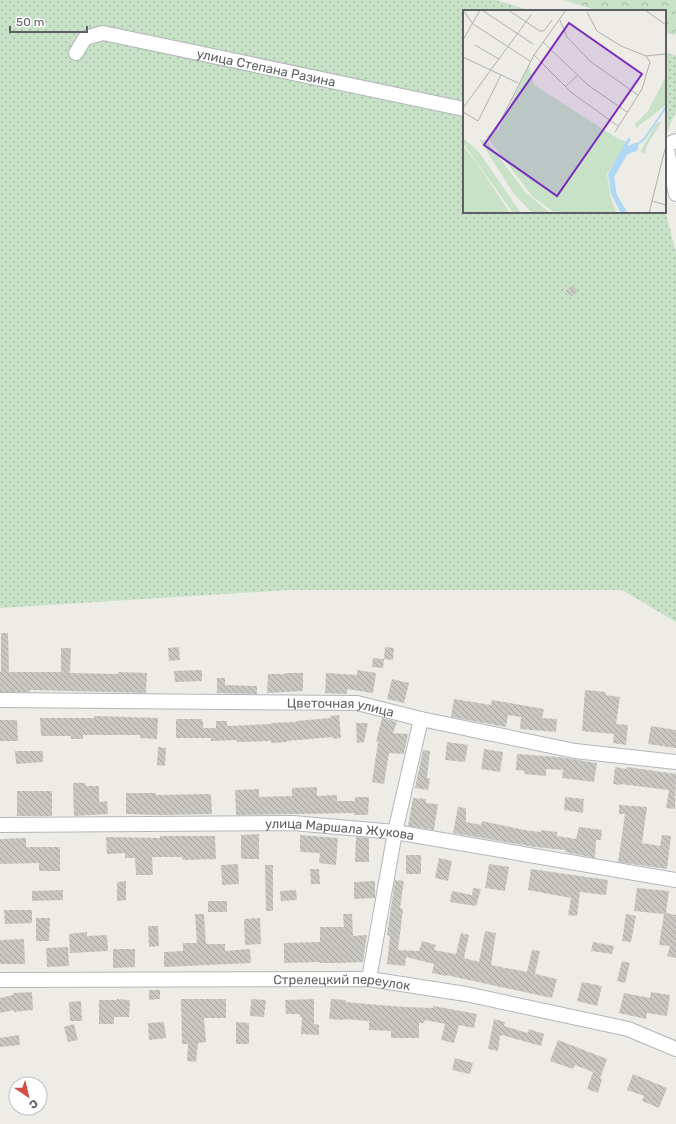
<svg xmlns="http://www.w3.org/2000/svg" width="676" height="1124" viewBox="0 0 676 1124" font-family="Rubik,sans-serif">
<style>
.grass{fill:url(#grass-dots)}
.forest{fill:url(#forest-crowns)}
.building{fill:url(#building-back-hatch)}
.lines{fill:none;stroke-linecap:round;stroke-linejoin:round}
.minor-casing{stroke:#b3b6b9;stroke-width:16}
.minor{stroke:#fff;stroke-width:14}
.labels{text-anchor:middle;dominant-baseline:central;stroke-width:3.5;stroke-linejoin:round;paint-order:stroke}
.street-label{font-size:13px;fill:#5e6164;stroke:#fff}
.inset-river{fill:none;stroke:#b0d8f4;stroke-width:2}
.inset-road{fill:none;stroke:#b0b0ae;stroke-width:1}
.view{fill:#7b2cbf;fill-opacity:0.15;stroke:#7b2cbf;stroke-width:2}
.inset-edge{fill:none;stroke:#5e6164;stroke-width:2}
</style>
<defs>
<pattern id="grass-dots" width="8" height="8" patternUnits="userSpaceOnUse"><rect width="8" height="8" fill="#c7e2c6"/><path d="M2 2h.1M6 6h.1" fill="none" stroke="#a5bba4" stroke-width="1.8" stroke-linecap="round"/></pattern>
<pattern id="forest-crowns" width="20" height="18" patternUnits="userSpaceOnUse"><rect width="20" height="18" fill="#c7e2c6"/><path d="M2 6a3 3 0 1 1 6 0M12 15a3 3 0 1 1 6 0" fill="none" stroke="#a5bba4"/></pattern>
<pattern id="building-back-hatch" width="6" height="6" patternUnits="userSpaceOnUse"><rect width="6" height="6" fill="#c9c7c2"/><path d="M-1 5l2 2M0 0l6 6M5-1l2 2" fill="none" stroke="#a6a5a1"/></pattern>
</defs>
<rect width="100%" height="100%" fill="#eeece6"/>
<g class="grass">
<path d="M 0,0 L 496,0 L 532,11 L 464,11 L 464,212 L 665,212 L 665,209 L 676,253 L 676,622 L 622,590 L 289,590 L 0,608 Z"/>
<path d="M 665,52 L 676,56 L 676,111 L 665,136 Z"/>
</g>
<path class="forest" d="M 564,0 L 676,0 L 676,34 L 673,35 L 665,32 L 665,11 L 598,11 Z"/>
<g class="building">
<path d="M 572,285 L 578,291 L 572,296 L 566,291 Z"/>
<path d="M 1,633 L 8,633 L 9,672 L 61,672 L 61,648 L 71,648 L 70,673 L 118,674 L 118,672 L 147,673 L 146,693 L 30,690 L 30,692 L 0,692 L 0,672 L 1,672 Z"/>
<path d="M 179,647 L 180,660 L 169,661 L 168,648 Z"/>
<path d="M 385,647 L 394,648 L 393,660 L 384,659 Z"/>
<path d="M 373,658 L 384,659 L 383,668 L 372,667 Z"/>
<path d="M 202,670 L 202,681 L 175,682 L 174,671 Z"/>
<path d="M 357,670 L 376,673 L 373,693 L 347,689 L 347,694 L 325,693 L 326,673 L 357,675 Z"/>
<path d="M 285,673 L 303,673 L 303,691 L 267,693 L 268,674 L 285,674 Z"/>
<path d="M 217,678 L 225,678 L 225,685 L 257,686 L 257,694 L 217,693 Z"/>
<path d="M 392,679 L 409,683 L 404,703 L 387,699 Z"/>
<path d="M 585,690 L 606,692 L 605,695 L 620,697 L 616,724 L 628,725 L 626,745 L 613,743 L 614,734 L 582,731 Z"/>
<path d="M 454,699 L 491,705 L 492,700 L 544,709 L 542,718 L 557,719 L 556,732 L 520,729 L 521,717 L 508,715 L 506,727 L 451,717 Z"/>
<path d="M 339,715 L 341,738 L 333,739 L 333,737 L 287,741 L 287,742 L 271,743 L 271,741 L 237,742 L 237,740 L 211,741 L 211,738 L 176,738 L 176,719 L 202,719 L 202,721 L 203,721 L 203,728 L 216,728 L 216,721 L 227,721 L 227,726 L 271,724 L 271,723 L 296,722 L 296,721 L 331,718 L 330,716 Z"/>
<path d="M 94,716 L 158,718 L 157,739 L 140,738 L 140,735 L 83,735 L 83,739 L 71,739 L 71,736 L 41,736 L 40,718 L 94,718 Z"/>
<path d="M 382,718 L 397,722 L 393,733 L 408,734 L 404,754 L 389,753 L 384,784 L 372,782 L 378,742 L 376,742 Z"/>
<path d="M 0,720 L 17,720 L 18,741 L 0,741 Z"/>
<path d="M 356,723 L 368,723 L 364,742 L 357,743 Z"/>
<path d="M 651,726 L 676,730 L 676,748 L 648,744 Z"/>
<path d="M 447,742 L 468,745 L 465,762 L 445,760 Z"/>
<path d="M 158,747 L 166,748 L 165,766 L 157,765 Z"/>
<path d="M 484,749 L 503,752 L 500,772 L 481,769 Z"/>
<path d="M 423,750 L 430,751 L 427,778 L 430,778 L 428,790 L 415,788 Z"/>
<path d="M 15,751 L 43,751 L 43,762 L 16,764 Z"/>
<path d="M 517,754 L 559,757 L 597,763 L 594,782 L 562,778 L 563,770 L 546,769 L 546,776 L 524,774 L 525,771 L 516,770 Z"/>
<path d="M 615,767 L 626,769 L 627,767 L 676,774 L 675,809 L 666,808 L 669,790 L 621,784 L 621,785 L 613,784 Z"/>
<path d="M 73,783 L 85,783 L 86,786 L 99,786 L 99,802 L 107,801 L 108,814 L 74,816 Z"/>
<path d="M 317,787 L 317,796 L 337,795 L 337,801 L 355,801 L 355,797 L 369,797 L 368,815 L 354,815 L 354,813 L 236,815 L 235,790 L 259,789 L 259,797 L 292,796 L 292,788 Z"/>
<rect x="17" y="791" width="35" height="25"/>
<path d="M 126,793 L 156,793 L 156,795 L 211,794 L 212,814 L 162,815 L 126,814 Z"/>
<path d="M 565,797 L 584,799 L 583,813 L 564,810 Z"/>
<path d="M 413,798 L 426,799 L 426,803 L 438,804 L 434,830 L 408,826 Z"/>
<path d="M 619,805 L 647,807 L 642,843 L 660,846 L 662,835 L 671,836 L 667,869 L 618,862 L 625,814 L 619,814 Z"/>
<path d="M 458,807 L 466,808 L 466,822 L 481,825 L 482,821 L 524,830 L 541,832 L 541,830 L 557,832 L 557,836 L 576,839 L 579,827 L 602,830 L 601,840 L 596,840 L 595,858 L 565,852 L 565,850 L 535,847 L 453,833 Z"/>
<path d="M 259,834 L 259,859 L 241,859 L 241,835 Z"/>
<path d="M 300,835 L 338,838 L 336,865 L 319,863 L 320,853 L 300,852 Z"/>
<path d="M 160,836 L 215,836 L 216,859 L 183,860 L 182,857 L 152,857 L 153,875 L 136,875 L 135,858 L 125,858 L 125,853 L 107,854 L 106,837 L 160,838 Z"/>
<path d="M 356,837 L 369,838 L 369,862 L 355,862 Z"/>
<path d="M 26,838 L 26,847 L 60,847 L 60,871 L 39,871 L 39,863 L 0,864 L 0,839 Z"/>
<rect x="406" y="855" width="15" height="19"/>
<path d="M 439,858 L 452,861 L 448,881 L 435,878 Z"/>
<path d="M 238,864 L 239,884 L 222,885 L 221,865 Z"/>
<path d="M 489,864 L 509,867 L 505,891 L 485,888 Z"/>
<path d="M 265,865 L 273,865 L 273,911 L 266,911 Z"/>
<path d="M 310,869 L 319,869 L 320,884 L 311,884 Z"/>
<path d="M 531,869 L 608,880 L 606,895 L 580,892 L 577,916 L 568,915 L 571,898 L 528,890 Z"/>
<path d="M 395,880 L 404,881 L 400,908 L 403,909 L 398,950 L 419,951 L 422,941 L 436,945 L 434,950 L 456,954 L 461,933 L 469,935 L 464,958 L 479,962 L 485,931 L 496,933 L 491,965 L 527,972 L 532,950 L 540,951 L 535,974 L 557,979 L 552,998 L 446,975 L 446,976 L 432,973 L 434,964 L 406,957 L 405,966 L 387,964 L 390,936 L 387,935 Z"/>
<path d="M 126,881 L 126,900 L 117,901 L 117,882 Z"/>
<path d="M 375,881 L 375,898 L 354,899 L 354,882 Z"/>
<path d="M 473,888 L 481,889 L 476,906 L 450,902 L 452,891 L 472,895 Z"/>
<path d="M 637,888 L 669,891 L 666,913 L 676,915 L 676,958 L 667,956 L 670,946 L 659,945 L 664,914 L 634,911 Z"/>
<path d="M 63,890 L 63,900 L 32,901 L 32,891 Z"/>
<path d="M 296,890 L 297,900 L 281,901 L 280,891 Z"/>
<rect x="208" y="901" width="19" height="11"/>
<path d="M 4,910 L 32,910 L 32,923 L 5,924 Z"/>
<path d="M 195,914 L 204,914 L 206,944 L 225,944 L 225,951 L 250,949 L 251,963 L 164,967 L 164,952 L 183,951 L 183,943 L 197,943 Z"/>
<path d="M 343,914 L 352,914 L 353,936 L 367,935 L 363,962 L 340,963 L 320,963 L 320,962 L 284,963 L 284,943 L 320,942 L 320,927 L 344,927 Z"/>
<path d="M 626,914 L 636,916 L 631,942 L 622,941 Z"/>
<path d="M 36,918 L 50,918 L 49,941 L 36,941 Z"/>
<path d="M 260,918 L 261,944 L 245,945 L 244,919 Z"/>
<path d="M 148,926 L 158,926 L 159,946 L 149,947 Z"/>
<path d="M 87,932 L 87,936 L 107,935 L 108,951 L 70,953 L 69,934 Z"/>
<path d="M 24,939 L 25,964 L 0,964 L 0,940 Z"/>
<path d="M 593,942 L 614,946 L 612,954 L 591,951 Z"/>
<path d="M 68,947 L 69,966 L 47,967 L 46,948 Z"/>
<path d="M 113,949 L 135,949 L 135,967 L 113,968 Z"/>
<path d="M 622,961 L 630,963 L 625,983 L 617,981 Z"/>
<path d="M 582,982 L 602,986 L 597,1006 L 577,1001 Z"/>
<path d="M 149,990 L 160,990 L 160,999 L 149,1000 Z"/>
<path d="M 32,992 L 33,1010 L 14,1012 L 14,1010 L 0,1013 L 0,998 L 13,995 L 13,993 Z"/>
<path d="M 651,992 L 670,995 L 667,1016 L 647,1013 L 646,1019 L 619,1013 L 624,993 L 650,998 Z"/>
<path d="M 117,999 L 130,1000 L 129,1017 L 114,1017 L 114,1024 L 99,1024 L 99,1000 L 117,1000 Z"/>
<path d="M 181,999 L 226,999 L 226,1018 L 204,1018 L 206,1042 L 198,1043 L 196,1062 L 187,1061 L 188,1044 L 182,1044 Z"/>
<path d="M 251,999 L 266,1000 L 264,1017 L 250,1016 Z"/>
<path d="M 314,999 L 314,1024 L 319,1025 L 319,1035 L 301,1034 L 302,1017 L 300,1017 L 300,1014 L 286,1014 L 285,1000 Z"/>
<path d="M 331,999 L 346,1000 L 346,1002 L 367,1004 L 404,1007 L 433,1008 L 433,1006 L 477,1014 L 474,1028 L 459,1025 L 454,1043 L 441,1040 L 445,1024 L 425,1020 L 424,1023 L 419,1023 L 419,1038 L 391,1038 L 391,1031 L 369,1030 L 369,1021 L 345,1019 L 345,1020 L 329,1019 Z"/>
<path d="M 81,1001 L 82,1021 L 70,1021 L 69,1002 Z"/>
<path d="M 494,1019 L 505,1022 L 504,1026 L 528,1033 L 529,1029 L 544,1034 L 541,1046 L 502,1035 L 500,1036 L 498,1051 L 488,1049 Z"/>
<path d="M 164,1022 L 166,1038 L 149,1040 L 148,1023 Z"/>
<path d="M 236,1022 L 249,1023 L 249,1044 L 236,1044 Z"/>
<path d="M 74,1024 L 78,1040 L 68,1042 L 64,1027 Z"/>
<path d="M 19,1035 L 20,1045 L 0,1047 L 0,1038 Z"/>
<path d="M 558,1040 L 607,1059 L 600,1079 L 602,1079 L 598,1093 L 587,1089 L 593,1072 L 575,1065 L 573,1069 L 550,1061 Z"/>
<path d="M 455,1058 L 473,1063 L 470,1074 L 452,1070 Z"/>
<path d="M 633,1074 L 667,1088 L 659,1108 L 642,1101 L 644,1096 L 627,1090 Z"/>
</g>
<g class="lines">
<g class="minor-casing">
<g id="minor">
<path id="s1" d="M 76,53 L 85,38 L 103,33 L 464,109"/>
<path d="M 676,141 L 666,145 L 676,194"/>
<path id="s2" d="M 0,700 L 357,703 L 421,719 L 575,751 L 676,762"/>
<path id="s3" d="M 0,825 L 293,823 L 395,832 L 676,880"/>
<path d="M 369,979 L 395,832 L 421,719"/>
<path id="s4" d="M 0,980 L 369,979 L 466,994 L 628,1029 L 676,1049"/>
</g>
</g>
<use href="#minor" class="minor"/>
</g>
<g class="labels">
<g class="street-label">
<text stroke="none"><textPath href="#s1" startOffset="203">улица Степана Разина</textPath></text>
<text stroke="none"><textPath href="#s2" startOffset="341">Цветочная улица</textPath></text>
<text stroke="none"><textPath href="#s3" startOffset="340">улица Маршала Жукова</textPath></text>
<text stroke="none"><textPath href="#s4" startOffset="342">Стрелецкий переулок</textPath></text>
</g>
</g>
<g transform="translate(463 10)">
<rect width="203" height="203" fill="#eeece6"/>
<path d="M 66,55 L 71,75 L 154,128 L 164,132 L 144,164 L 148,189 L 154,203 L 92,203 L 70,187 L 23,126 L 36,119 ZM 0,136 L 13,152 L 47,203 L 0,203 Z" fill="#c7e2c6"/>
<path d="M 203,66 L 203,95 L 173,118 L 172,114 L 185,101 ZM 199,111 L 184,135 L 182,143 L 177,142 L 193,114 ZM 0,128 L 15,141 L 58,203 L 50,203 L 0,133 ZM 16,129 L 24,131 L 63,183 L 87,203 L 69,203 L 51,184 Z" fill="#c7e2c6"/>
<path d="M 165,128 L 168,129 L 164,136 L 175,132 L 175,140 L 164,145 L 151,167 L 154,185 L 165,203 L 158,203 L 148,184 L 145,164 Z" fill="#b0d8f4"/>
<path class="inset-river" d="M 174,135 L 182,128 L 203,97"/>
<path class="inset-road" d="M 0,0 L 10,14 L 67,51M 19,0 L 70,34M 45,0 L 77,21 L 81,21 L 89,10M 182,0 L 203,15M 124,2 L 134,21 L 158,36 L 183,46 L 203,44M 97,10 L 104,27 L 128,52 L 175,85M 0,30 L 17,0M 80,32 L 125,75 L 164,102M 12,35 L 36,49M 71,45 L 109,83 L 155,116M 0,47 L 55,73M 103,76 L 114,66M 0,98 L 68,5M 0,102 L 15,111 L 38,65M 33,120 L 71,45 L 103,0M 152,122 L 179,79 L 187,52 L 183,46M 189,191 L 203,195M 186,203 L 202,139"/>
<path class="view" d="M 106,13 L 179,64 L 94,186 L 21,135 Z"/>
<rect width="203" height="203" class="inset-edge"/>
</g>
<g transform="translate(28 1096) rotate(145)"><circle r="19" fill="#ffffff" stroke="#bfc0c1"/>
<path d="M0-3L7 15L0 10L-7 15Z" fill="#d34e47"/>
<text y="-6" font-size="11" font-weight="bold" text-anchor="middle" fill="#5e6164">С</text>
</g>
<path d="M10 26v6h77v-6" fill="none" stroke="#5e6164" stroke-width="2"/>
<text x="16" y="26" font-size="12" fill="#5e6164" stroke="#ffffff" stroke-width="3" paint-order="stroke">50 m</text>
</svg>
